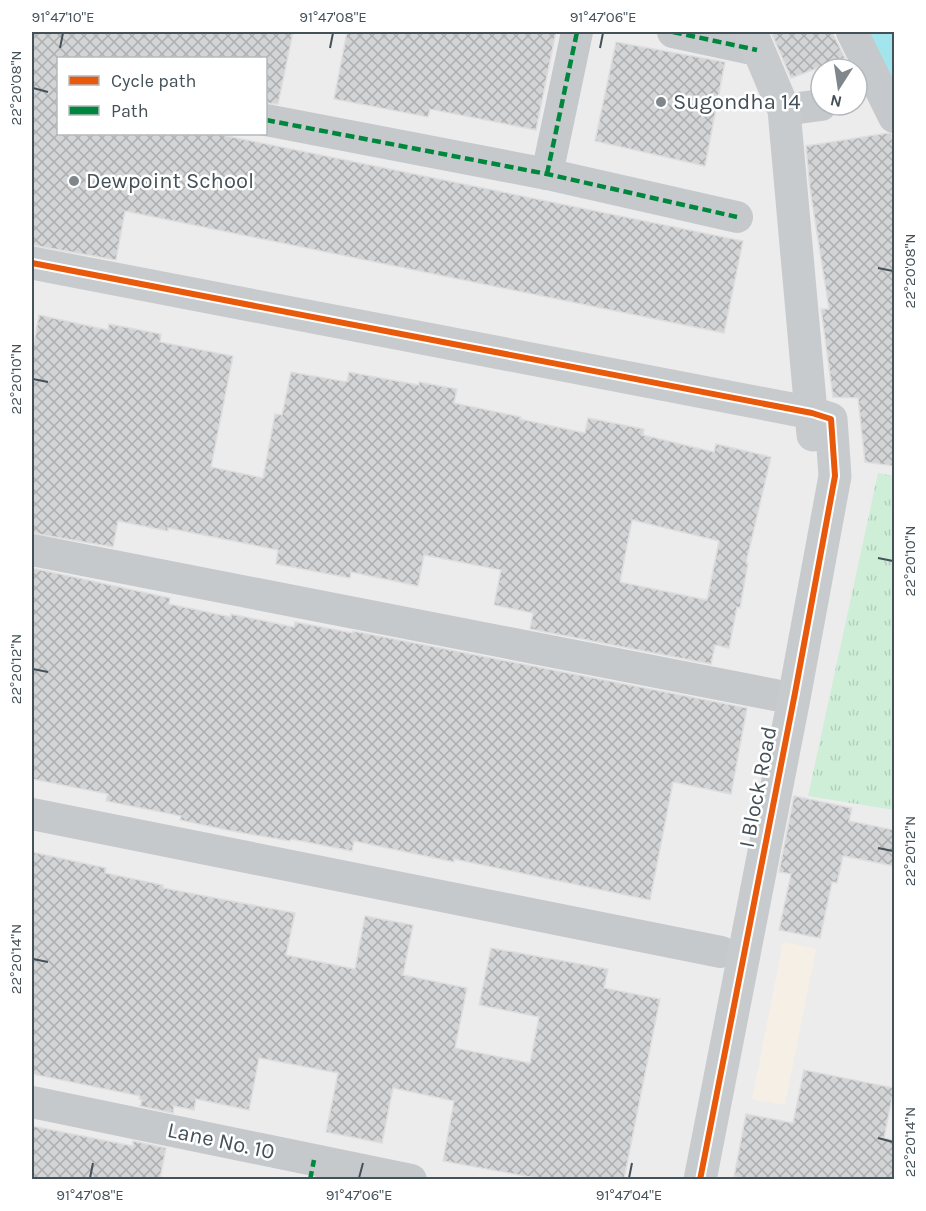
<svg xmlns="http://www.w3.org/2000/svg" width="926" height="1211" viewBox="0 0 926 1211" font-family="Karla,sans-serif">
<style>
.commercial{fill:#f5efe6}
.park{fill:url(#park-tufts)}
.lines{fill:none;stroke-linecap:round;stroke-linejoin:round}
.canal{stroke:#a3e5ed;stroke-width:33}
.building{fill:url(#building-cross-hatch);stroke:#dededf;stroke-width:1.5;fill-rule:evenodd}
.street{stroke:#c6c9cc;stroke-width:32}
.secondary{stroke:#c8cbcd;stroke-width:33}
.quiet{stroke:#00873e;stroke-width:4.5;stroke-dasharray:9 4.5;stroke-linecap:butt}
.cycleway-casing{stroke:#fff;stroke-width:10}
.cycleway{stroke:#e8590c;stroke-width:6}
.ticks{fill:none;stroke:#445159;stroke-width:2}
.poi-dot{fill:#7f878c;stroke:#fff;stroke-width:2}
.labels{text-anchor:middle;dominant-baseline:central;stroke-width:5;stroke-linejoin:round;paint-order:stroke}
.poi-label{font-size:22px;fill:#445159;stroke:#fff;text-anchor:start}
.street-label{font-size:22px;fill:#445159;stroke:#fff}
.neatline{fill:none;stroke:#445159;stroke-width:2}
.ticks-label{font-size:15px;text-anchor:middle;fill:#445159}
</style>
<defs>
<pattern id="park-tufts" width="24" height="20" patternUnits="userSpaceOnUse" patternTransform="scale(1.5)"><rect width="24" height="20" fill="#cfeed7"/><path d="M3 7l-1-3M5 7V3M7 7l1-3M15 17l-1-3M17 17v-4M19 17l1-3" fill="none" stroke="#b3cebb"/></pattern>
<pattern id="building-cross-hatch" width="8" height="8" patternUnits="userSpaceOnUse" patternTransform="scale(1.5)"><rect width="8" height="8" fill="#d3d4d5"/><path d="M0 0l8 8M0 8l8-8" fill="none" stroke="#adaeb0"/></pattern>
</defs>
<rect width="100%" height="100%" fill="#edecec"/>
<path class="commercial" d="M 783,942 L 816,949 L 785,1105 L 752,1099 Z"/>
<path class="park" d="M 878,473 L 894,476 L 894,810 L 808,796 Z"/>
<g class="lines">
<path class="canal" d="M 875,32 L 894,69"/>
</g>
<g class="building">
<path d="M 32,32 L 293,32 L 278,104 L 266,103 L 266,58 L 58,58 L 58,134 L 217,134 L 743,241 L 724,333 L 125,211 L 116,260 L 32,245 Z"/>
<path d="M 347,32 L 556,32 L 536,130 L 430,109 L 428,117 L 334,99 Z"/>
<path d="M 771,32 L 832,32 L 845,58 L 791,78 Z"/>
<path d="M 616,42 L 725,62 L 705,166 L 595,141 Z"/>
<path d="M 888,133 L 891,134 L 894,146 L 894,466 L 865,462 L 858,398 L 833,397 L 821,309 L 829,309 L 810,189 L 806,146 Z"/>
<path d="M 39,315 L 108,330 L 109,324 L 161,334 L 160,342 L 233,356 L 211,467 L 263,478 L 275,414 L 282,415 L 291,372 L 347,382 L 349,372 L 419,385 L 419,382 L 457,389 L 454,403 L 521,417 L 520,419 L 585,433 L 588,418 L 644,429 L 643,435 L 714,452 L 716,444 L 771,457 L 746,563 L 748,563 L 740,608 L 737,607 L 729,648 L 715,645 L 711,664 L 530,629 L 533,613 L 494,605 L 501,570 L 424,555 L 418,586 L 351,572 L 350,578 L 276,564 L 278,550 L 168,528 L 168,531 L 118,521 L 113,547 L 32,533 L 32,353 ZM 632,520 L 719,541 L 707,600 L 620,582 Z"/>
<path d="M 32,568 L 170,598 L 169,604 L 231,617 L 231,614 L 294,627 L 295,622 L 352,633 L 353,631 L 747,708 L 731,794 L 673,782 L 650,900 L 454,859 L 454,862 L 354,841 L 352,851 L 291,839 L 290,841 L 232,831 L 180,820 L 181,816 L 106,801 L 108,794 L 32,779 Z"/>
<path d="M 794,796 L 852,808 L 849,821 L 894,830 L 894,866 L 843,856 L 837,883 L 832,882 L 820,938 L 779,930 L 791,874 L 779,872 Z"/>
<path d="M 32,852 L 106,868 L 105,873 L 163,885 L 163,888 L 295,913 L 286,955 L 355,969 L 365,916 L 413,925 L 403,975 L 467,988 L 455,1048 L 530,1063 L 539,1017 L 479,1005 L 491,948 L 608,969 L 604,988 L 660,999 L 624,1179 L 541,1179 L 443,1161 L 454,1101 L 393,1088 L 382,1143 L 326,1132 L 338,1073 L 259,1058 L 249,1110 L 196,1099 L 194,1110 L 174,1106 L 173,1113 L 140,1106 L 142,1100 L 139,1099 L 140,1096 L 32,1074 Z"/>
<path d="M 804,1070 L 894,1088 L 884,1138 L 894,1140 L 894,1179 L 748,1179 L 734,1177 L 746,1114 L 793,1123 Z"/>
<path d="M 32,1126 L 133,1146 L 133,1141 L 166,1148 L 160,1179 L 32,1179 Z"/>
</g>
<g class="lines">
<g class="street">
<path d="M 673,32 L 757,50"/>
<path d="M 852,32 L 894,117"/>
<path d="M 784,110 L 821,105"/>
<path d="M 266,120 L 547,174 L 737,217"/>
<path d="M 547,174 L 577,32"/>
<path d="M 32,550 L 775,695"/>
<path d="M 32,814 L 721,952"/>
<path d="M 32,1102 L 411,1180"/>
</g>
<g class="secondary">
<path d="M 751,32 L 784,110 L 813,435"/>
<path d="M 32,263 L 812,413 L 831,419 L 835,476 L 795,693 L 700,1180"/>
</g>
<g class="quiet">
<path d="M 673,32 L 757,50"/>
<path d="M 266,120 L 547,174 L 737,217"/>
<path d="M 547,174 L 577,32"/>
<path d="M 310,1180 L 314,1160"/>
</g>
<g class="cycleway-casing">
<path id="cycleway" d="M 32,263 L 812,413 L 831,419 L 835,476 L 795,693 L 700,1180"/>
</g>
<use href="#cycleway" class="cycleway"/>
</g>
<path class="ticks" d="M 60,48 L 63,33M 330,48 L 333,33M 600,48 L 603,33M 33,88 L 48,92M 878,268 L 893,271M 33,379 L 48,382M 878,558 L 893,561M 33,669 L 48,672M 878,848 L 893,851M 33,959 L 48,962M 878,1138 L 893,1142M 90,1178 L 93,1163M 359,1178 L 363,1163M 629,1178 L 632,1163"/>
<g class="poi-dot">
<circle cx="661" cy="102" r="6"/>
<circle cx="74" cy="181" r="6"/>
</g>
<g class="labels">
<g class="poi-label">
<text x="673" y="102">Sugondha 14</text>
<text x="86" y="181">Dewpoint School</text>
</g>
<g class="street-label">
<text transform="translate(758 787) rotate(-79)">I Block Road</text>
<text transform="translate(221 1141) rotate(12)">Lane No. 10</text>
</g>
</g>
<rect width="926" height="1211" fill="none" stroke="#ffffff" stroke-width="66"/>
<rect x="57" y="57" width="210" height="78" fill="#ffffff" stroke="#b4b9bd" stroke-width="1.5"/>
<rect x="69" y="76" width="30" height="9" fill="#e8590c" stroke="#b4b9bd" stroke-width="1.5"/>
<text x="111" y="87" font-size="18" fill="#445159">Cycle path</text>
<rect x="69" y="106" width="30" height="9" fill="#00873e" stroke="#b4b9bd" stroke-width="1.5"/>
<text x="111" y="117" font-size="18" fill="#445159">Path</text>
<g transform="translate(839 87) rotate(192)"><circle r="28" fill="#ffffff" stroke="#b4b9bd" stroke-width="1.5"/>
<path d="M0-4.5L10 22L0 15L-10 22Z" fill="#7f878c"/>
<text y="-9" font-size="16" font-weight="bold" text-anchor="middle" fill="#445159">N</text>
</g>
<rect x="33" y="33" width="860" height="1145" class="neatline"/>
<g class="ticks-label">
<text x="63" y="22">91°47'10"E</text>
<text x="333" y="22">91°47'08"E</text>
<text x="603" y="22">91°47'06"E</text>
<text transform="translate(16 88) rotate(-90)" y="5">22°20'08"N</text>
<text transform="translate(910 271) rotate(-90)" y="5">22°20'08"N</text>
<text transform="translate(16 379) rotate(-90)" y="5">22°20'10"N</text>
<text transform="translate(910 561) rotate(-90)" y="5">22°20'10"N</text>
<text transform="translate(16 669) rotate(-90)" y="5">22°20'12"N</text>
<text transform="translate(910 851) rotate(-90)" y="5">22°20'12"N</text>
<text transform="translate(16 959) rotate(-90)" y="5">22°20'14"N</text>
<text transform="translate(910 1142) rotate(-90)" y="5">22°20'14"N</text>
<text x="90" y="1200">91°47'08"E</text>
<text x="359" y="1200">91°47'06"E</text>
<text x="629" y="1200">91°47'04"E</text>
</g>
</svg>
